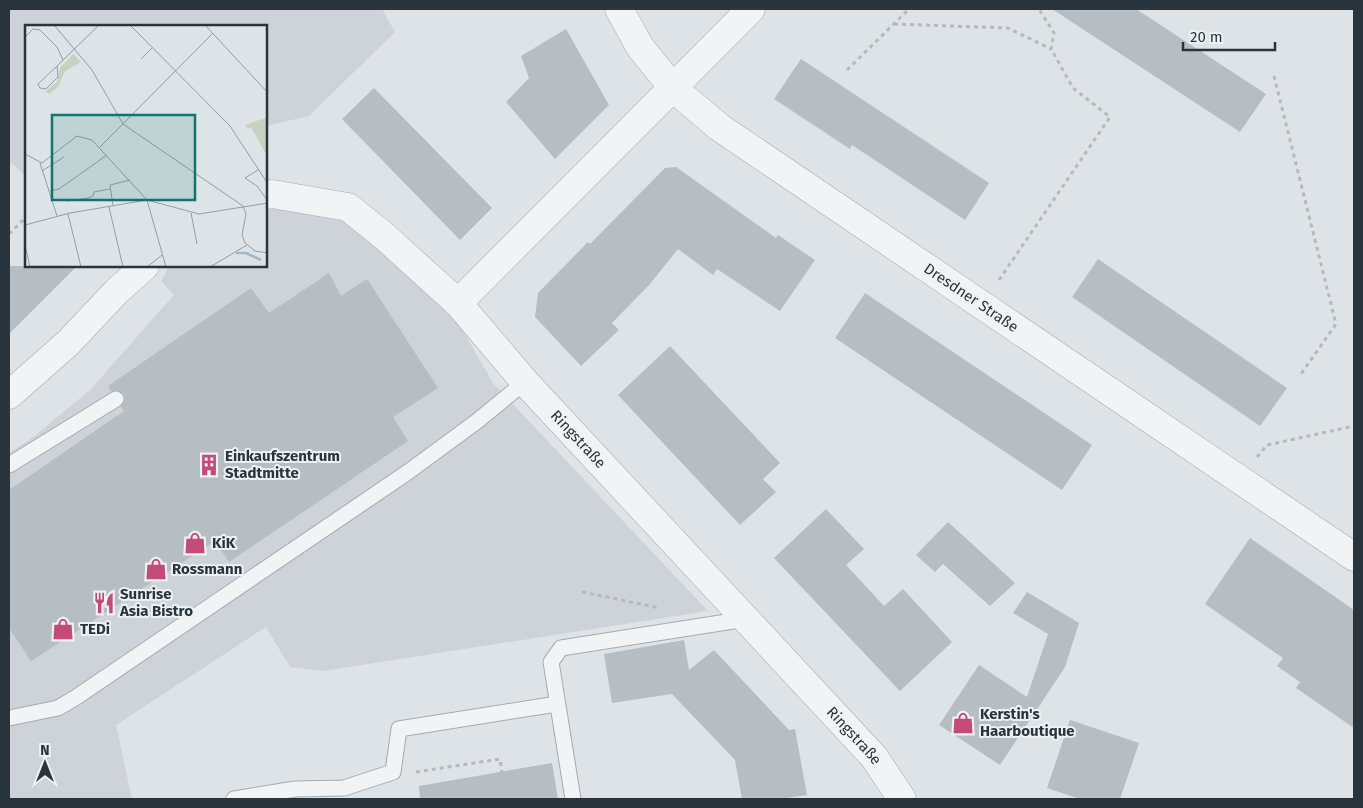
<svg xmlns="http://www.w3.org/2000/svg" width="1363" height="808" viewBox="0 0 1363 808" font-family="'Fira Sans',sans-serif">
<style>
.built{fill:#cdd3d8}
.building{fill:#b6bec3}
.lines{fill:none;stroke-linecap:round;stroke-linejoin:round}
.service-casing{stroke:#a4abb0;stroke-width:17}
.minor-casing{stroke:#a4abb0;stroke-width:29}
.tertiary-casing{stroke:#a4abb0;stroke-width:29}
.path{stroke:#b5babe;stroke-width:3;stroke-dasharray:4 4;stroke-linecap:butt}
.service{stroke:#f1f3f5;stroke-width:15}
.minor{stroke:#f1f3f5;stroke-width:28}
.tertiary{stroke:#f1f3f5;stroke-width:28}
.labels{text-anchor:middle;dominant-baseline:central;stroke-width:4;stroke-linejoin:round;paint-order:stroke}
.street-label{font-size:15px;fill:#29343c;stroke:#edf2f4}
.poi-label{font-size:15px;font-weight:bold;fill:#29343c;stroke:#edf2f4;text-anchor:start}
.inset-river{fill:none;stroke:#9cb9c4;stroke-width:2.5}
.inset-road{fill:none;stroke:#969da3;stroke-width:1}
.view{fill:#0f766e;fill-opacity:0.15;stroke:#0f766e;stroke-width:2.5}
.inset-edge{fill:none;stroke:#29343c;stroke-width:2.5}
</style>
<rect width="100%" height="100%" fill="#dee3e7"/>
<g class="built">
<path d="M 9,9 L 382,9 L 395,32 L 309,116 L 266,126 L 266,26 L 26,26 L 26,177 L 12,163 L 9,166 Z"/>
<path d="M 266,195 L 348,207 L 445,300 L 493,383 L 708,611 L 323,671 L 290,667 L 266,627 L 116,725 L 132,799 L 9,799 L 9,453 L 32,438 L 90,390 L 174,295 L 161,281 L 169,266 L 266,266 Z"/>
</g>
<g class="building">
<path d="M 1052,9 L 1136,9 L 1266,94 L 1240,132 Z"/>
<path d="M 566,29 L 609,105 L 555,159 L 506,102 L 529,78 L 521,56 Z"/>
<path d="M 801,59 L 989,183 L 965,220 L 852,145 L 850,149 L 774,99 Z"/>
<path d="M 374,88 L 492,208 L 460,240 L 342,119 Z"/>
<path d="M 676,167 L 776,238 L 778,235 L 815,260 L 780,311 L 717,269 L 713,275 L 678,249 L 650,284 L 612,323 L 619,330 L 581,366 L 535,317 L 538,293 L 588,242 L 590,244 L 665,168 Z"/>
<path d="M 1098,259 L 1287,388 L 1260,426 L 1072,297 Z"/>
<path d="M 9,266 L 77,266 L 9,334 Z"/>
<path d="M 329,273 L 341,296 L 367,279 L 438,388 L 393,417 L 408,441 L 229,562 L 215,541 L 31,661 L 9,628 L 9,490 L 124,411 L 121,407 L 125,399 L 124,394 L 116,390 L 111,391 L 108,386 L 251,288 L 269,313 Z"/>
<path d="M 865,293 L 1092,445 L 1062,490 L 835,338 Z"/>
<path d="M 670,346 L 780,463 L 763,479 L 776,492 L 740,525 L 618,395 Z"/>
<path d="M 826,509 L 864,549 L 846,565 L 884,606 L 903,589 L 952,642 L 900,691 L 774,558 Z"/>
<path d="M 948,522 L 1015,583 L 990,606 L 943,564 L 935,572 L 916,555 Z"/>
<path d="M 1250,538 L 1354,610 L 1354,728 L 1296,688 L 1300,682 L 1277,666 L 1283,658 L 1205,604 Z"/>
<path d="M 1027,592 L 1079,623 L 1065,667 L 1000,765 L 939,725 L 979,665 L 1027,697 L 1048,634 L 1013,613 Z"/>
<path d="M 684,640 L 689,670 L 714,650 L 789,730 L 795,729 L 807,795 L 780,799 L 742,799 L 735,760 L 672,694 L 612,703 L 604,654 Z"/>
<path d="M 1070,720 L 1139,743 L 1120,799 L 1080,799 L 1047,788 Z"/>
<path d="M 552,763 L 558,799 L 420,799 L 419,786 Z"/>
</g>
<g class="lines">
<g class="service-casing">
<g id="service">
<path d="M 9,465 L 116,399"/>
<path d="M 9,718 L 58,708 L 75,698 L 408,472 L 476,422 L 525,382"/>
<path d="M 234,799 L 295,789 L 344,788 L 393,772 L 399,729 L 557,704"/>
<path d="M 573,799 L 551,662 L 561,648 L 746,619"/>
</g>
</g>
<g class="minor-casing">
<g id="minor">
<path id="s1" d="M 266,195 L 272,194 L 348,207 L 384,236 L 458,303 L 525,382 L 874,757 L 902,799"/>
<path d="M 458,303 L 751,9"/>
<path d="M 9,395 L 68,343 L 117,291 L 145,266"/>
</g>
</g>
<g class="tertiary-casing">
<g id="tertiary">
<path id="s2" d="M 619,9 L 640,47 L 673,88 L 719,127 L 1354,557"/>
</g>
</g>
<g class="path">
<path d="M 894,24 L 1008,28 L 1051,49"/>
<path d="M 847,70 L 909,9"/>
<path d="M 1274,76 L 1336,324 L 1299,377"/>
<path d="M 9,234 L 26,217"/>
<path d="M 999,280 L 1110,117 L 1073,88 L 1051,49 L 1054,33 L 1039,9"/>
<path d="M 1257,457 L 1267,445 L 1354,426"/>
<path d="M 582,592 L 660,608"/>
<path d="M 416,772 L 500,759 L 502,772"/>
</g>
<use href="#service" class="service"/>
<use href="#minor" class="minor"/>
<use href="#tertiary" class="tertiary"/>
</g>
<defs>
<g id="building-bare" transform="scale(1.725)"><path d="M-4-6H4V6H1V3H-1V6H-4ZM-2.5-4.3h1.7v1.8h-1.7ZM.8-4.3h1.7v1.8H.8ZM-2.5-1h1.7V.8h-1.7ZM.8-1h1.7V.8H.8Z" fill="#c44b78" stroke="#edf2f4" stroke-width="2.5" paint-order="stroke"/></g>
<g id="shop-bare" transform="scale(1.725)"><path d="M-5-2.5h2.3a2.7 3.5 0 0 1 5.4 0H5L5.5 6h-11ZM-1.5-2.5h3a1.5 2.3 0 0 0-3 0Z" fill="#c44b78" stroke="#edf2f4" stroke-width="2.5" paint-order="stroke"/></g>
<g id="restaurant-bare" transform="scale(1.725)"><path d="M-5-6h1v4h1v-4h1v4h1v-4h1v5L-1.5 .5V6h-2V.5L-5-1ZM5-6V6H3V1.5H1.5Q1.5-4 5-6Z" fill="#c44b78" stroke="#edf2f4" stroke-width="2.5" paint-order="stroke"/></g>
</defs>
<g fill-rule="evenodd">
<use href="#building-bare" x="209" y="465"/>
<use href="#shop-bare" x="195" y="543"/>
<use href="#shop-bare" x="156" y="569"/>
<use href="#restaurant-bare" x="104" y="603"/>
<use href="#shop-bare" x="63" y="629"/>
<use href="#shop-bare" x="963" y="723"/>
</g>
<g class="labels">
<g class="street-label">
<text stroke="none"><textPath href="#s2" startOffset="461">Dresdner Straße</textPath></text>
<text stroke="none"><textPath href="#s1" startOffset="411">Ringstraße</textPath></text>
<text stroke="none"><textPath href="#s1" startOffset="816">Ringstraße</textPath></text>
</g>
<g class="poi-label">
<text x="225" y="456">Einkaufszentrum<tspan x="225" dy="17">Stadtmitte</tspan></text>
<text x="212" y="543">KiK</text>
<text x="172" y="569">Rossmann</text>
<text x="120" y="594">Sunrise<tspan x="120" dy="17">Asia Bistro</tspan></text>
<text x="80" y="629">TEDi</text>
<text x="980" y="714">Kerstin's<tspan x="980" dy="17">Haarboutique</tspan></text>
</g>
</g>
<g transform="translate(25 25)">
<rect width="242" height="242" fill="#dee3e7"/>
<path d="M 48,29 L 56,37 L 39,47 L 34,61 L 24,69 L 21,66 L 32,57 L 35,43 ZM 243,92 L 243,131 L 242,131 L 226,102 L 223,104 L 220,100 Z" fill="#c8d0c0"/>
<path class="inset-river" d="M 211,228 L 221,228 L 236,235"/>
<path class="inset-road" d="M 29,0 L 67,45 L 98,99 L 218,181 L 221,189 L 217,210 L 220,218 L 230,226 L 243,228M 105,0 L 205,101 L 243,159M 180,0 L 243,68M 0,12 L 8,4 L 15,5 L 32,22 L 38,35 L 74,0M 116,34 L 127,23M 32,41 L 33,52 L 21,64 L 15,63 L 13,59 L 32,41 L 38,35M 75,122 L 188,8M 0,129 L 17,138 L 52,111 L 67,115 L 122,175 L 141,242M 15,138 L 32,191M 233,145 L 220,153 L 232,161 L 243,176M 17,146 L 39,132M 25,166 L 34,164 L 82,130M 42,176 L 63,173 L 68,171 L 69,167 L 85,164M 88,181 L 85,160 L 105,155M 84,182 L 98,242M 166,188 L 172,219M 43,189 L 56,242M 0,200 L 45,188 L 122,175 L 174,189 L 243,178M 0,220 L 5,242M 122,242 L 137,230M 185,242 L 222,220"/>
<path class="view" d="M 27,90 L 170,90 L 170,175 L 27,175 Z"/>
<rect width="242" height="242" class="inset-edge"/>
</g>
<rect width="1363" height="808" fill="none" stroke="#29343c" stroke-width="20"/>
<g transform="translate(45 763)" stroke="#edf2f4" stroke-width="4" paint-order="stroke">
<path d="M0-4L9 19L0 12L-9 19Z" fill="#29343c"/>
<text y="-8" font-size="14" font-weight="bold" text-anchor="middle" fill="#29343c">N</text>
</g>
<path d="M1183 42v8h92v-8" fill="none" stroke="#29343c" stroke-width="2.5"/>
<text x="1190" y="42" font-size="15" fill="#29343c" stroke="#edf2f4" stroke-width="4" paint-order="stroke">20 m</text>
</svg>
